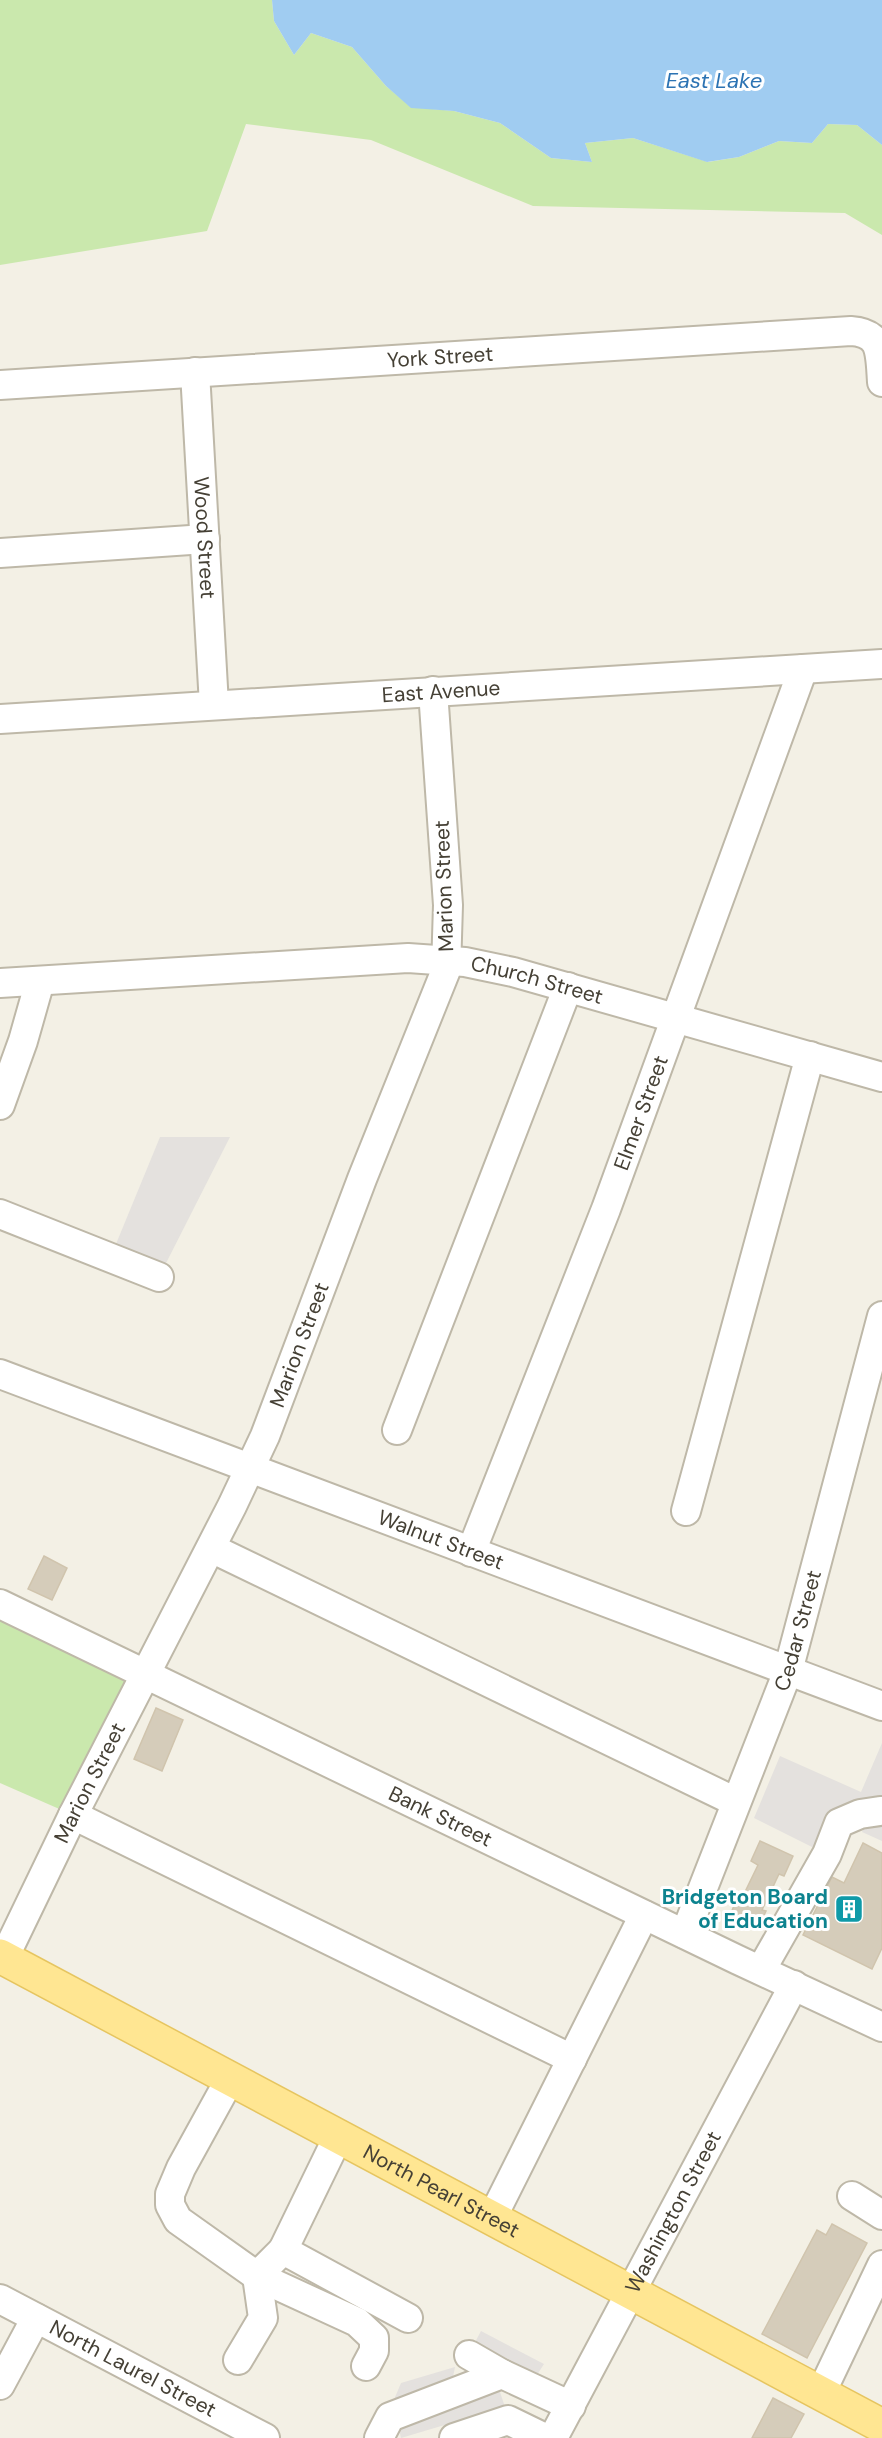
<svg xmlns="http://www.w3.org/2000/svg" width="882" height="2438" viewBox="0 0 882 2438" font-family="'DM Sans',sans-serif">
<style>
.green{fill:#cae8ad}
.parking{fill:#e4e1de}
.water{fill:#a0ccf1}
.building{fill:#d5ccba;stroke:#d0c4ad;stroke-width:1.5}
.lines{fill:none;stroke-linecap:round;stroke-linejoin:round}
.minor-casing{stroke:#beb8a8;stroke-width:32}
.major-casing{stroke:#e6c560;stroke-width:36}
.minor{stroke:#fff;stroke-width:28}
.major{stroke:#ffe692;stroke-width:33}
.labels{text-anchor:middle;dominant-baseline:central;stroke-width:6;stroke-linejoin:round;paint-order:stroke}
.street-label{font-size:21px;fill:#454035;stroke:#fff}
.culture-label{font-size:21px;font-weight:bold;fill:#0d838f;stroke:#fff;text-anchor:end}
.water-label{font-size:22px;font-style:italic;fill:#2c73b3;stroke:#fff}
</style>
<rect width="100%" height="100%" fill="#f3f0e5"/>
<g class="green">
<path d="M 0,0 L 272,0 L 274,21 L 294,55 L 311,33 L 352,47 L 386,86 L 411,107 L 454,111 L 500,123 L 551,158 L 592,162 L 585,143 L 633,138 L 708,162 L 739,157 L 779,141 L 812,143 L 828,124 L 857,125 L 882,145 L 882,235 L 845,213 L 533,206 L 371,140 L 246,124 L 207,231 L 0,265 Z"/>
<path d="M 0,1604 L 146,1674 L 73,1815 L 0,1783 Z"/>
</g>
<g class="parking">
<path d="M 160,1137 L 230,1137 L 159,1277 L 109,1261 Z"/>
<path d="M 882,1743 L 882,1841 L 862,1832 L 868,1819 L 860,1815 L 836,1859 L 754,1818 L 780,1756 L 861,1792 Z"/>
<path d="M 481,2331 L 544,2364 L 535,2378 L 499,2389 L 505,2407 L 401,2438 L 393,2402 L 401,2383 L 455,2367 L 453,2377 L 458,2381 L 470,2373 L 473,2346 Z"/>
</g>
<path class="water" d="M 272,0 L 882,0 L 882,145 L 857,125 L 828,124 L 812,143 L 779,141 L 739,157 L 707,162 L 633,138 L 585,143 L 592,162 L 551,158 L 500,123 L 454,111 L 411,108 L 386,86 L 352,47 L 311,33 L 294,55 L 274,21 Z"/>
<g class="building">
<path d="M 44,1556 L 67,1568 L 52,1600 L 28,1589 Z"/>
<path d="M 156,1708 L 183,1720 L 162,1771 L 134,1759 Z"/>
<path d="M 760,1841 L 793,1856 L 784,1876 L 779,1874 L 762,1910 L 766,1911 L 759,1926 L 731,1913 L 737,1898 L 741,1900 L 758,1865 L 751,1861 Z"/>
<path d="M 863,1843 L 882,1853 L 882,1948 L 872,1969 L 803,1935 L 832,1877 L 844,1883 Z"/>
<path d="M 832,2224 L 867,2243 L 807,2358 L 762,2334 L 817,2230 L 826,2235 Z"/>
<path d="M 773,2398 L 804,2414 L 791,2438 L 752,2438 Z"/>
</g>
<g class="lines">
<g class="minor-casing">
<g id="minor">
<path id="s1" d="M 195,372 L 214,705"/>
<path id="s2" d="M 0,385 L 851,331 C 882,333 880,352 882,382"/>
<path d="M 0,553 L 205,539"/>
<path id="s3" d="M 0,719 L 882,664"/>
<path id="s4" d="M 0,983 L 408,958 L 465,962 L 513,972 L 882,1077"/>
<path d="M 0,1105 L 23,1041 L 40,981"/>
<path d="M 0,1214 L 159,1277"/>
<path id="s5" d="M 0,1374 L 882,1706"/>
<path d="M 397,1430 L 568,987"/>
<path d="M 686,1511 L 810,1056"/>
<path d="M 211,1548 L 736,1802"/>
<path id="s6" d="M 471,1552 L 606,1209 L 803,669"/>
<path id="s7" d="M 0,1604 L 738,1960 L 882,2027"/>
<path d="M 73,1815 L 572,2059"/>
<path id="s8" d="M 685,1934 L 788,1671 L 882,1316"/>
<path id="s9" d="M 4,1958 L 73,1815 L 232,1506 L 265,1436 L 362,1179 L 446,970 L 448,905 L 433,691"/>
<path d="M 761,1970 L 827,1854 L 839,1823 L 860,1814 L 880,1811"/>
<path d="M 230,2079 L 181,2168 L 170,2194 L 170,2205 L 178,2220 L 257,2276 L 283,2250"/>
<path d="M 338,2137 L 283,2250 L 408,2318"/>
<path d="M 852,2196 L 882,2215"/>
<path d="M 492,2218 L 644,1915"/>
<path d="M 257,2276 L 357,2322 L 374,2338 L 374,2351 L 366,2366"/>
<path id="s10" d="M 0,2299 L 265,2438"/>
<path d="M 469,2355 L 502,2374"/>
<path d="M 238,2360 L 263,2318 L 257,2276"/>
<path d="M 0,2385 L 36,2318"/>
<path d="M 821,2393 L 882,2265"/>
<path d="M 379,2438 L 390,2417 L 502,2374 L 571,2406"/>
<path d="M 454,2438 L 508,2420 L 545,2438"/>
<path id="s11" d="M 553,2438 L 794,1985"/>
</g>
</g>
<g class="major-casing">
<g id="major">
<path id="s12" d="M 0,1956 L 882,2426"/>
</g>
</g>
<use href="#minor" class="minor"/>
<use href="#major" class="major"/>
</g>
<defs>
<g id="building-square" transform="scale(1.5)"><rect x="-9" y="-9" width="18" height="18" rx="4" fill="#0f9aa8" stroke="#fff"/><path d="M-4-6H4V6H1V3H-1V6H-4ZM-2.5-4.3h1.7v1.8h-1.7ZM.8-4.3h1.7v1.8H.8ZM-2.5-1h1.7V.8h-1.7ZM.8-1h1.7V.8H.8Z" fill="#fff"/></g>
</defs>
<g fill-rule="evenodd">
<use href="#building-square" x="849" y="1909"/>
</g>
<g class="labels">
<g class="street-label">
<text stroke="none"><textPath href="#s2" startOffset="441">York Street</textPath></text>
<text stroke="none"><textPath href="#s1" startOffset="166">Wood Street</textPath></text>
<text stroke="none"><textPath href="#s3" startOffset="442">East Avenue</textPath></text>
<text transform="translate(444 886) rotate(-92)">Marion Street</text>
<text stroke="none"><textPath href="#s4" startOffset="540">Church Street</textPath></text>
<text stroke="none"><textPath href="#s6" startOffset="471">Elmer Street</textPath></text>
<text stroke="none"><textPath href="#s9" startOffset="681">Marion Street</textPath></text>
<text stroke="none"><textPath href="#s5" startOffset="471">Walnut Street</textPath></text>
<text stroke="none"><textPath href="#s8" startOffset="324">Cedar Street</textPath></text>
<text stroke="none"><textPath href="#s9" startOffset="195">Marion Street</textPath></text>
<text stroke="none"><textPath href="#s7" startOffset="489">Bank Street</textPath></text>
<text stroke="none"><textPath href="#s12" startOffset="500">North Pearl Street</textPath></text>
<text stroke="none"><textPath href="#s11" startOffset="256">Washington Street</textPath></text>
<text stroke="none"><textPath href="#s10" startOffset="150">North Laurel Street</textPath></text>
</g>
<g class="culture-label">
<text x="828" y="1897">Bridgeton Board<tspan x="828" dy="24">of Education</tspan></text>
</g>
<g class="water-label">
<text x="714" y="80">East Lake</text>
</g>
</g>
</svg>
